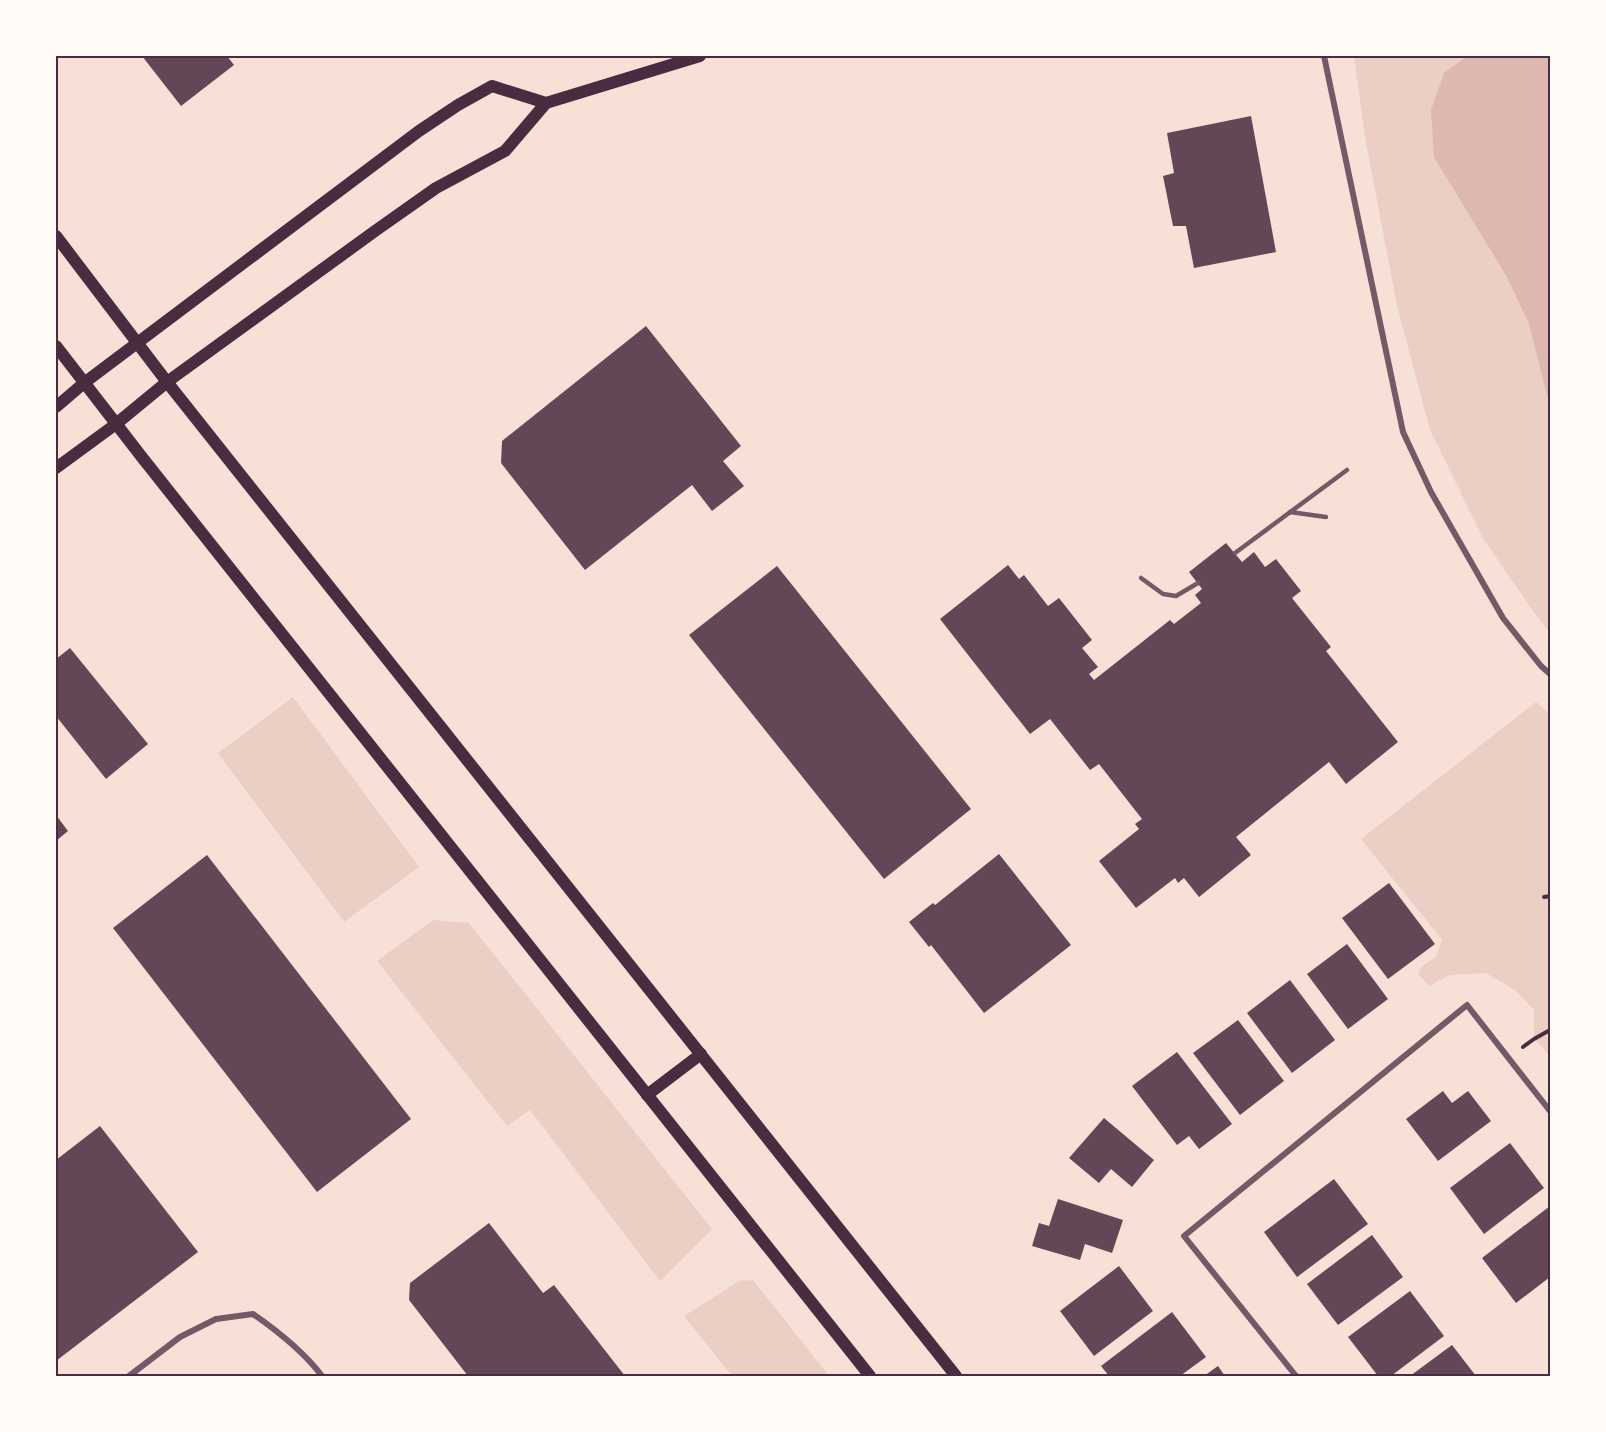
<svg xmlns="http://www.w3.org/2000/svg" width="1606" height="1432" viewBox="0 0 1606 1432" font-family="Inter,sans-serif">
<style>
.green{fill:#ebcfc5}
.water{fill:#dcb8b0}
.building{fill:#644757}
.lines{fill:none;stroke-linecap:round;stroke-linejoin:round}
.path{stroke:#4a2c40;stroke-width:4}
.service{stroke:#755966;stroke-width:4.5}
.minor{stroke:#755966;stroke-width:6}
.secondary{stroke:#4a2c40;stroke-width:12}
.neatline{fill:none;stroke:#4a2c40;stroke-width:2}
</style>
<rect width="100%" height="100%" fill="#f7e1d7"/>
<g class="green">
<path d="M 1354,56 L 1550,56 L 1550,633 L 1535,614 L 1484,540 L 1430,430 L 1397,306 L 1365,137 Z"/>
<path d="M 293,697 L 419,867 L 344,922 L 218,753 Z"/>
<path d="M 1536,702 L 1550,714 L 1550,1056 L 1534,1039 L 1534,1010 L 1516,991 L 1486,973 L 1450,975 L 1429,986 L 1418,974 L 1422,966 L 1436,957 L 1442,940 L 1361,839 Z"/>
<path d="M 433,920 L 469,923 L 712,1229 L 660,1281 L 530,1110 L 507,1126 L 377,961 Z"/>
<path d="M 753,1280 L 829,1376 L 732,1376 L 684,1316 L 739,1281 Z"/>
</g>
<path class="water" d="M 1467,56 L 1547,56 L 1550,58 L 1550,407 L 1529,324 L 1507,277 L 1434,157 L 1431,110 L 1444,73 Z"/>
<g class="building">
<path d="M 142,56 L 227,56 L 234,65 L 181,106 Z"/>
<path d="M 1251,116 L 1276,252 L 1194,268 L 1186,226 L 1173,226 L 1163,176 L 1174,173 L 1167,133 Z"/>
<path d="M 646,326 L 741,446 L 723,461 L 744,486 L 712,511 L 692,485 L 585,570 L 501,463 L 502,441 Z"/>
<path d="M 1226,543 L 1242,562 L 1254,552 L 1265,567 L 1276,559 L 1301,591 L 1292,598 L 1331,647 L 1326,651 L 1398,742 L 1346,784 L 1329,762 L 1236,837 L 1251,855 L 1199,897 L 1184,878 L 1178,883 L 1175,878 L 1136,908 L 1099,861 L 1139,829 L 1135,824 L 1142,819 L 1099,764 L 1090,770 L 1050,719 L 1030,734 L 940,619 L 1008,565 L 1019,579 L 1024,575 L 1048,606 L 1059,598 L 1092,640 L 1082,648 L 1098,667 L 1089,674 L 1094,680 L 1170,620 L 1174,624 L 1201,603 L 1195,595 L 1202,589 L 1189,572 Z"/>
<path d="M 777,566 L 971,809 L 884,879 L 689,635 Z"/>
<path d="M 70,648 L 148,744 L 106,779 L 56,716 L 56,659 Z"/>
<path d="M 56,815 L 68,831 L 56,841 Z"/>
<path d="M 999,854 L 1071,945 L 984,1013 L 931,945 L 929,947 L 909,922 L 933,903 L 935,905 Z"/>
<path d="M 207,855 L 411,1119 L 317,1192 L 113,928 Z"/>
<path d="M 1389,883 L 1435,944 L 1388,979 L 1342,918 Z"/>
<path d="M 1347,944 L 1388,999 L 1348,1029 L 1307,974 Z"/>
<path d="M 1290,980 L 1335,1040 L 1292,1073 L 1247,1013 Z"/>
<path d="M 1238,1020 L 1284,1081 L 1240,1115 L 1193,1053 Z"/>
<path d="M 1177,1052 L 1232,1124 L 1199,1149 L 1189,1136 L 1177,1145 L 1132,1086 Z"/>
<path d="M 1443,1091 L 1452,1103 L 1468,1091 L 1491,1121 L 1438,1161 L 1406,1119 Z"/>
<path d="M 1104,1118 L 1154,1160 L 1132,1187 L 1111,1169 L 1099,1183 L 1069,1158 Z"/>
<path d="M 100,1126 L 198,1252 L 56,1361 L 56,1160 Z"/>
<path d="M 1510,1143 L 1544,1188 L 1484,1234 L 1450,1188 Z"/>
<path d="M 1334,1179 L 1368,1224 L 1297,1277 L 1264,1232 Z"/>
<path d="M 1058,1199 L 1123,1220 L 1112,1253 L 1085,1244 L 1080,1260 L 1032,1246 L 1039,1223 L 1049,1226 Z"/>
<path d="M 1550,1206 L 1550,1277 L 1516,1303 L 1482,1258 Z"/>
<path d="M 489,1223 L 543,1293 L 554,1285 L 625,1376 L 468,1376 L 409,1300 L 410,1283 Z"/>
<path d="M 1372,1235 L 1403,1277 L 1338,1325 L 1307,1284 Z"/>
<path d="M 1119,1266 L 1153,1311 L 1094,1356 L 1060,1311 Z"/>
<path d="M 1410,1291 L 1444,1336 L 1391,1376 L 1378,1376 L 1348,1337 Z"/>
<path d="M 1172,1312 L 1206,1357 L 1180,1376 L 1109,1376 L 1101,1366 Z"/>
<path d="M 1452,1345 L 1476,1376 L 1410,1376 Z"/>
<path d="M 1218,1366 L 1225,1376 L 1204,1376 Z"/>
</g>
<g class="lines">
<g class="path">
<path d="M 1544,897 L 1550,896"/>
<path d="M 1523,1047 L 1534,1039 L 1550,1030"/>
</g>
<g class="service">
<path d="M 1290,512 L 1326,517"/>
<path d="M 1235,553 L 1347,470"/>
<path d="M 1141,578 L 1163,594 L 1176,596 L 1198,583"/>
</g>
<g class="minor">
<path d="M 1324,56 L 1403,432 L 1431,492 L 1503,618 L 1541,666 L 1550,674"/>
<path d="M 129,1376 L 180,1337 L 216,1319 L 253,1314 C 279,1332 303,1351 322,1376"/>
<path d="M 1296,1376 L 1184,1236 L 1467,1005 L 1550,1111"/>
</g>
<g class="secondary">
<path d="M 56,236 L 167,382 L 956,1376"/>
<path d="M 56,346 L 141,456 L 870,1376"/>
<path d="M 56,407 L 84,383 L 419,131 L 458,105 L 492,86 L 546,103"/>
<path d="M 56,468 L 116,424 L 167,382 L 375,231 L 436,188 L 505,151 L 546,103 L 700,56"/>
<path d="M 647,1095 L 701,1054"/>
</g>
</g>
<rect width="1606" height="1432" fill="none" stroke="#fffaf5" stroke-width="114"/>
<rect x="57" y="57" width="1492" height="1318" class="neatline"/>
</svg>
